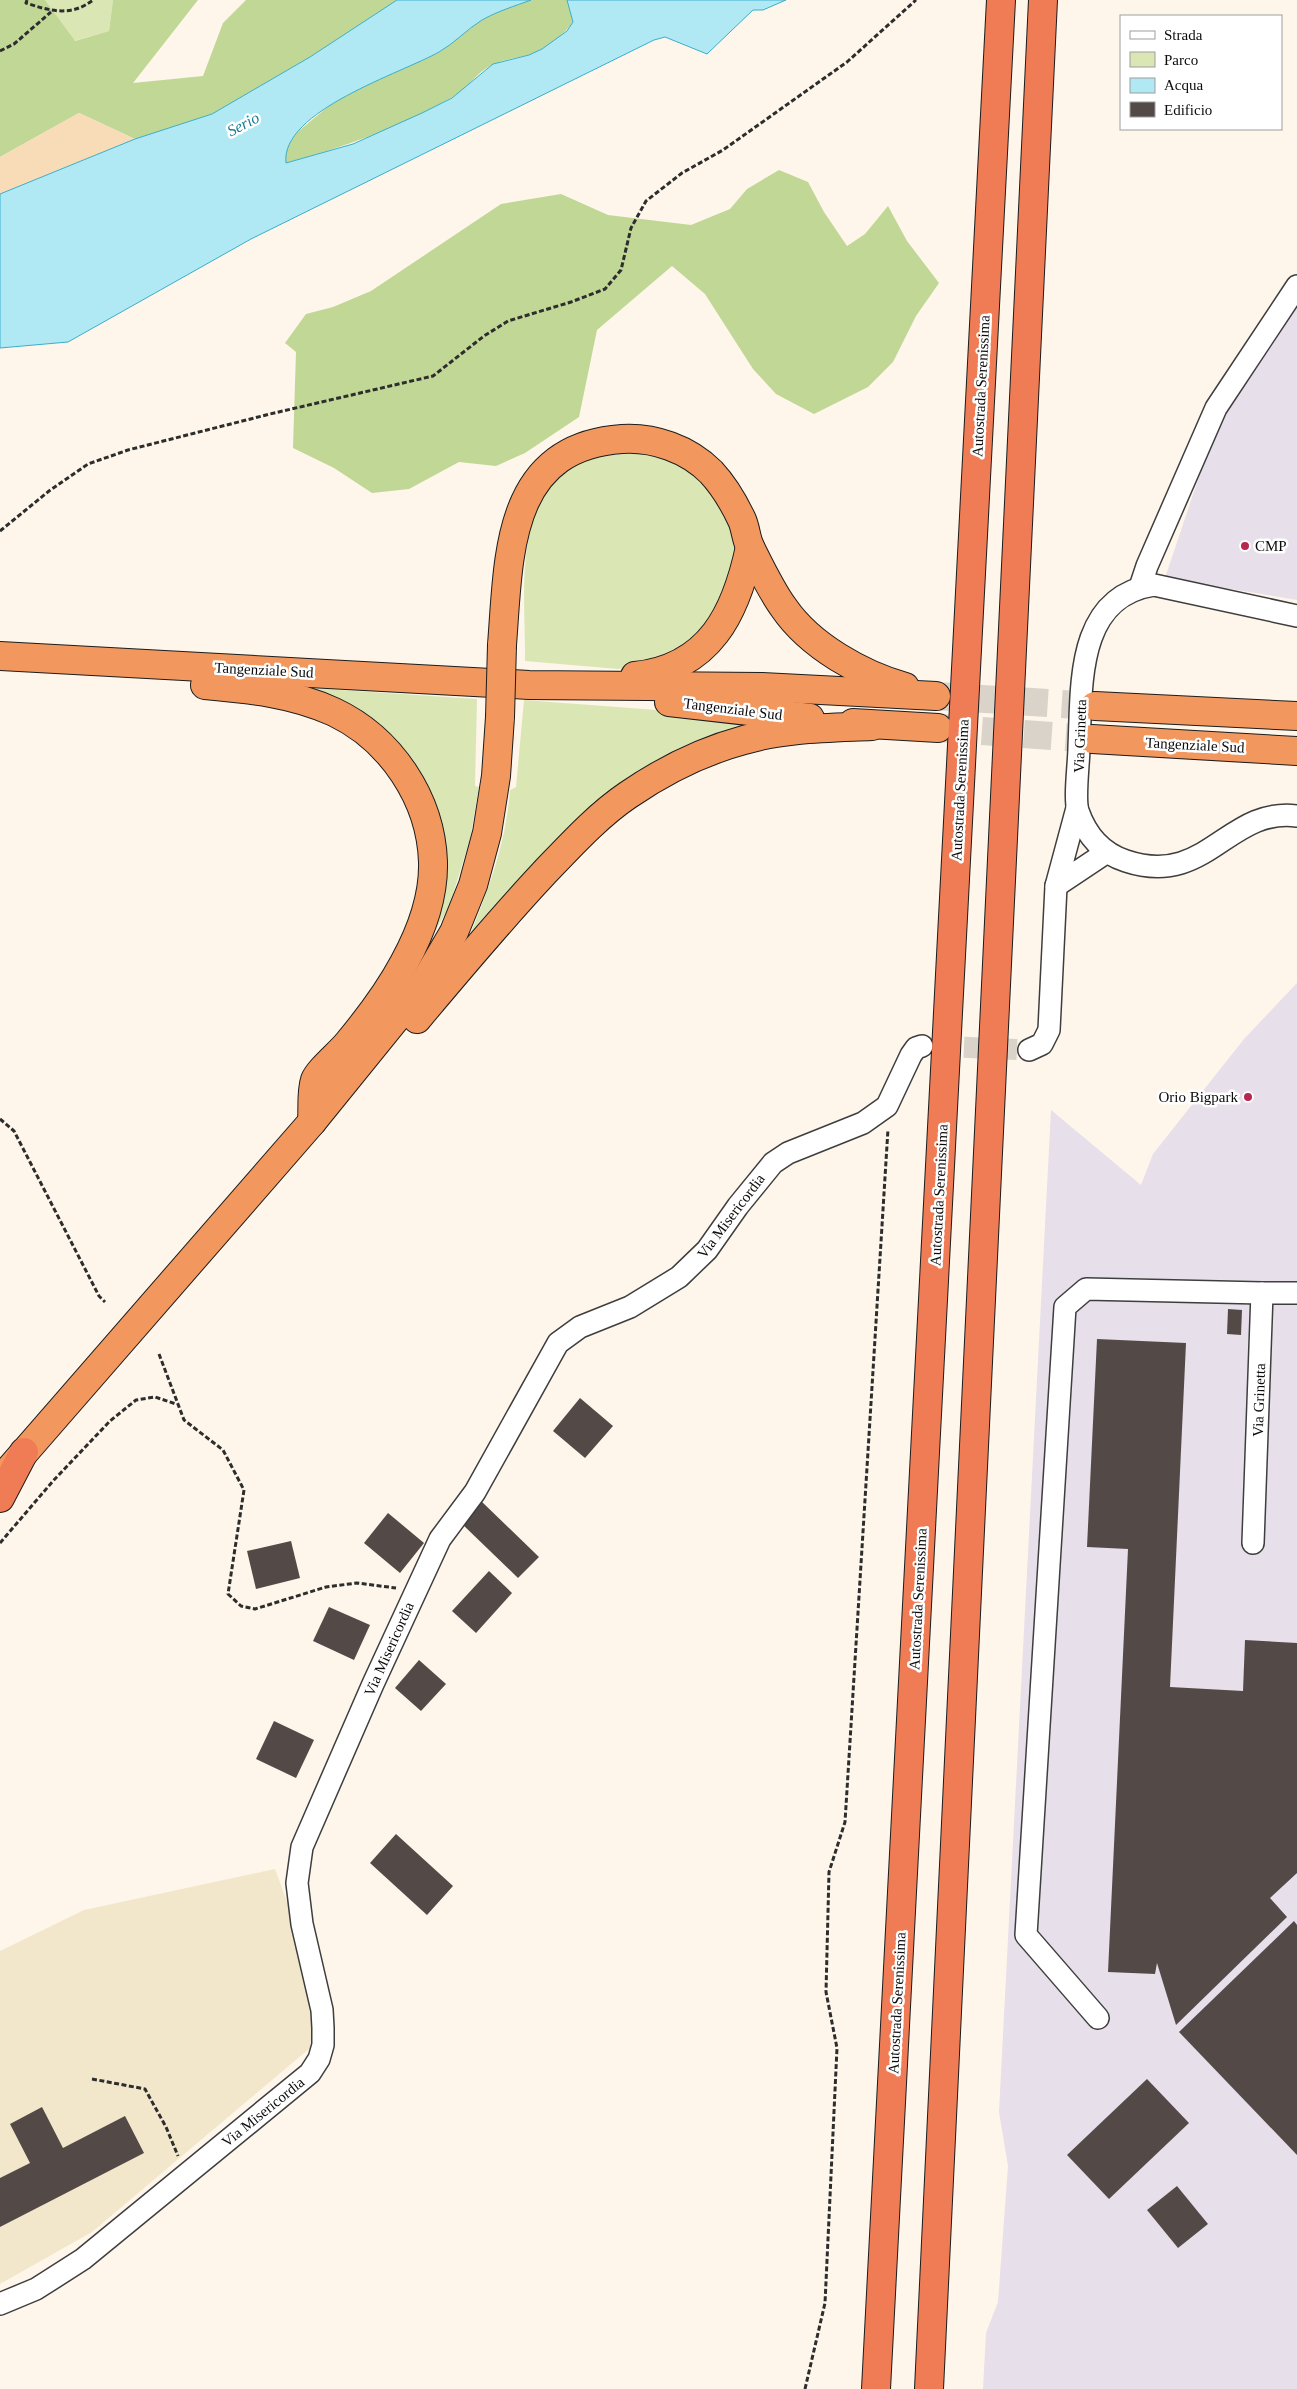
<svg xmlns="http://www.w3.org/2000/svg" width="1297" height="2389" viewBox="0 0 1297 2389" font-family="'Times New Roman',serif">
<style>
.industrial{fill:#e7dfea}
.farmland{fill:#f3e7cb}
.green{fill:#dae7b5}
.forest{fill:#c1d795}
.sand{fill:#f8dcb8}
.water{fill:#b0e9f4;stroke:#3aaec9}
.building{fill:#534a48}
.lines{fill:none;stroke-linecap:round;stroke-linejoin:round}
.minor-tunnel{stroke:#dad3c9;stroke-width:21;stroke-dasharray:21 11;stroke-linecap:butt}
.trunk-tunnel{stroke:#dad3c9;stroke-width:28;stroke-dasharray:28 14;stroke-linecap:butt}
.minor-casing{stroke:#3e3e3e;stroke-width:24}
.trunk-casing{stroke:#1c1c1c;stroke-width:30}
.motorway-casing{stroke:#1c1c1c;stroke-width:30}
.path{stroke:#2d2d2d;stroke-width:3;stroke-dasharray:5 2.5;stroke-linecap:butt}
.minor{stroke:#fff;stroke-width:21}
.trunk{stroke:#f2975d;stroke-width:28}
.motorway{stroke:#f07c56;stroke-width:28}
.trunk-bridge-casing{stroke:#1c1c1c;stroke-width:30;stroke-linecap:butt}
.trunk-bridge{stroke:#f2975d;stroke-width:28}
.poi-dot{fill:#b6284d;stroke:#fff;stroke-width:2}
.labels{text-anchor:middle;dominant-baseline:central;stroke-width:5;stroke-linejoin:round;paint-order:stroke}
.street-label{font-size:15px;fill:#0b0b0b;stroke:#fff}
.poi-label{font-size:15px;fill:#0b0b0b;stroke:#fff;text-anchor:start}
.water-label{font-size:16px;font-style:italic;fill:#197c98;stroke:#fff}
</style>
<rect width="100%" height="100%" fill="#fef6ea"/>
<g class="industrial">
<path d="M 1297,298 L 1297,600 L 1165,578 L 1223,405 Z"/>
<path d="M 1297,983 L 1297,2389 L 983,2389 L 986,2333 L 998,2302 L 1008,2166 L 999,2112 L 1051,1110 L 1141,1185 L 1153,1154 L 1244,1039 Z"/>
</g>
<path class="farmland" d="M 275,1869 L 289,1907 L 314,2007 L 310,2048 L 92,2232 L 0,2284 L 0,1951 L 84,1910 Z"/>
<g class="green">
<path d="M 45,0 L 113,0 L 109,31 L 74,41 Z"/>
<path d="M 643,453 L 676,463 L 701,480 L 717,498 L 729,523 L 735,552 L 735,570 L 699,640 L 644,665 L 618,669 L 525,661 C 526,594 509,492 586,461 C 604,454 624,454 643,453 Z"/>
<path d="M 310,688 L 477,699 L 475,786 L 479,787 L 470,839 L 449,907 L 429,941 L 435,817 Z"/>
<path d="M 524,700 L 763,718 L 781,725 L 692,747 L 469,937 C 489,889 506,842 510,790 L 516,787 Z"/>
</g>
<g class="forest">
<path d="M 0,0 L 45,0 L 75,41 L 109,31 L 113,0 L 198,0 L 133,83 L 203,76 L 223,23 L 246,0 L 397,0 L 310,57 L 212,114 L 135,139 L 79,113 L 0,157 Z"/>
<path d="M 531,0 L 567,0 L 573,22 C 563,36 545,50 528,55 C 517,58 505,59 494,64 C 477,71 466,91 449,99 C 398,128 342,148 285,163 L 285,151 L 295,134 L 330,105 L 361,87 L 441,51 L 480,21 L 508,7 Z"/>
<path d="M 779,170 L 808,182 L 824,212 L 847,246 L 865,234 L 888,206 L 907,241 L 939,283 L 916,316 L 893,362 L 868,387 L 814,414 L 776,394 L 753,369 L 705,294 L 672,266 L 597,330 L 579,417 L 525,453 L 496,466 L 459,462 L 409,489 L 372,493 L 334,468 L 293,448 L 296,352 L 285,343 L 306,314 L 333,307 L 371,291 L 501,204 L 561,194 L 608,215 L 691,225 L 730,209 L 747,189 Z"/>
</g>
<path class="sand" d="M 79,113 L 135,139 L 0,194 L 0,157 Z"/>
<path class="water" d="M 397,0 L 531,0 C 515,6 498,11 482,20 C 467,29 455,43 439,52 C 402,73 280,111 286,163 L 353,144 L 422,113 L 452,98 L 493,64 L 529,55 L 542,49 L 567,31 L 573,22 L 567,0 L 786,0 L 763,10 L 753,10 L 707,54 L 665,37 L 654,40 L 251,239 L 68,342 L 0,348 L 0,194 L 135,139 L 212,114 L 310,57 Z"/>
<g class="building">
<path d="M 1228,1309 L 1242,1310 L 1241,1335 L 1227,1334 Z"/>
<path d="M 1097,1339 L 1186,1343 L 1170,1687 L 1243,1691 L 1245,1640 L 1297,1643 L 1297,1873 L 1270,1898 L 1287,1917 L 1176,2025 L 1157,1963 L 1155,1974 L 1108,1972 L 1128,1549 L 1087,1547 Z"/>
<path d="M 580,1398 L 613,1426 L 585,1458 L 553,1431 Z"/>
<path d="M 480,1500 L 539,1557 L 518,1578 L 460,1522 Z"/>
<path d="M 388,1513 L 424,1543 L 400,1573 L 364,1543 Z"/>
<path d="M 291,1541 L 300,1578 L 256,1589 L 247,1551 Z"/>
<path d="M 489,1571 L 512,1593 L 476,1633 L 452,1611 Z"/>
<path d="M 329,1607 L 370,1625 L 354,1660 L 313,1641 Z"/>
<path d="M 419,1660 L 446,1684 L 421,1711 L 395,1688 Z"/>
<path d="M 274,1721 L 314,1740 L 296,1778 L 256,1759 Z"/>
<path d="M 396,1834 L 453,1886 L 427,1915 L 370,1863 Z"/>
<path d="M 1294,1921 L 1297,1925 L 1297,2155 L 1179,2032 Z"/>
<path d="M 1147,2079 L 1189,2123 L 1109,2199 L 1067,2155 Z"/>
<path d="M 42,2107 L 63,2148 L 125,2116 L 144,2153 L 0,2227 L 0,2178 L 30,2163 L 10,2124 Z"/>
<path d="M 1177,2186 L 1208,2224 L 1178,2248 L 1147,2210 Z"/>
</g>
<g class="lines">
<path class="minor-tunnel" d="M 932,1046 L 1029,1050"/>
<g class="trunk-tunnel">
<path d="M 936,696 L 1095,706"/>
<path d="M 940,728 L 1092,739"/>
</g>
<g class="minor-casing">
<g id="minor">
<path d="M 1140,587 L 1147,566 L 1216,408 L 1297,286"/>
<path d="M 1297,616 L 1154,585 C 1075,597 1082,687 1079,747 C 1079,762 1074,798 1078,811 C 1086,834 1101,853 1126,861 C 1207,888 1227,807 1297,816"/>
<path d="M 1077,808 L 1056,886 L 1107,852"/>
<path d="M 1029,1050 L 1042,1044 L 1049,1030 L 1056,886"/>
<path d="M 1253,1543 L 1262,1293 L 1297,1293"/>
<path d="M 1098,2018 L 1026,1935 L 1065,1307 L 1086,1289 L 1262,1293"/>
<path d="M 0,2304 L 36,2289 L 83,2259 L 310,2073 L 319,2059 L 323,2045 L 323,2028 L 322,2010 L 302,1924 L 297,1883 L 302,1847 L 373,1684 L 440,1539 L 475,1492 L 558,1343 L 580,1327 L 630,1307 L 679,1277 L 707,1250 L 738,1206 L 773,1163 L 788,1153 L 863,1123 L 887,1106 L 911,1055 L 916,1048 L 922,1046"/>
</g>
</g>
<g class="trunk-casing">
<g id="trunk">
<path d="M 502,645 C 509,557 505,447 622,439 C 654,437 688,449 711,472 C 724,486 734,503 742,520 C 746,529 746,540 751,549 C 760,567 772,592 784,608 C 810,646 862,675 905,687"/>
<path d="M 0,656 L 529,685 L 762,687 L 936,696"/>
<path d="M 635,676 C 710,668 736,613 750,547"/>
<path d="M 205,685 C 249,689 293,693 334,712 C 391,739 431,799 433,862 C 434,897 421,932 404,963 C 389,991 368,1019 348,1043 C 340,1053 319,1070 315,1080 C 311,1092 313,1109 312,1122"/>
<path d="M 669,702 L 810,718"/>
<path d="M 1095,706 L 1297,716"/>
<path d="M 853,723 L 938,728"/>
<path d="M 1092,739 L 1297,751"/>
<path d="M 417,1019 C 458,970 500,920 544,873 C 570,846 597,816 628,795 C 663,771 703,751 744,740 C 785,728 829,728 872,726"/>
<path d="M 9,1470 L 312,1122 L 423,985 L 454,932 L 473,885 L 487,833 L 496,776 L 500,717"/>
</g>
</g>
<g class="motorway-casing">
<g id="motorway">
<path d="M 0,1498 L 24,1452"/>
<path d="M 876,2389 L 1001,0"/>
<path d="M 929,2389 L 1043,0"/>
</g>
</g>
<g class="path">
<path d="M 27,0 L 26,3 C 50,11 71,17 93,0"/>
<path d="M 0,51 L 14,44 L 51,12"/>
<path d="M 0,531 L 49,491 L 88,464 L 128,450 L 270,414 L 433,376 L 484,336 L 508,321 L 571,302 L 605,289 L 621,270 L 631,228 L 646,201 L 682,173 L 723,150 L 847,62 L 916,0"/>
<path d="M 0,1119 L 14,1131 L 99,1296 L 105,1302"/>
<path d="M 159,1354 L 184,1420 L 223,1450 L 244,1490 L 228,1594 L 241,1606 L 255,1609 L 326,1587 L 357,1583 L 396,1588"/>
<path d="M 0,1543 L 53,1481 L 110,1421 L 136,1400 L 155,1397 L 176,1404"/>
<path d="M 92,2079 L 145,2089 L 166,2127 L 178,2156"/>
<path d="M 805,2389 L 825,2303 L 837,2048 L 826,1992 L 829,1872 L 845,1822 L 888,1129"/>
</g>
<use href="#minor" class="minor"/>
<use href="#trunk" class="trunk"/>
<use href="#motorway" class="motorway"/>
<g class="trunk-bridge-casing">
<path id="trunk-bridge" d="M 500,717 L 502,645"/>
</g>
<use href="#trunk-bridge" class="trunk-bridge"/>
</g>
<g class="poi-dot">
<circle cx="1245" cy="546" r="5"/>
<circle cx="1248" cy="1097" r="5"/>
</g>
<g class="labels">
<g class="street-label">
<text transform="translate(981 386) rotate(-87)">Autostrada Serenissima</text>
<text transform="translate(264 670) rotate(3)">Tangenziale Sud</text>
<text transform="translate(733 709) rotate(7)">Tangenziale Sud</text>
<text transform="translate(1080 736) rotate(-88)">Via Grinetta</text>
<text transform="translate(1195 745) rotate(3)">Tangenziale Sud</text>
<text transform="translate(960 790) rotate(-87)">Autostrada Serenissima</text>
<text transform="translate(939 1195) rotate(-87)">Autostrada Serenissima</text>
<text transform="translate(731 1216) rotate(-53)">Via Misericordia</text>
<text transform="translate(1259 1400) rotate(-88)">Via Grinetta</text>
<text transform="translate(918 1599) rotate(-87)">Autostrada Serenissima</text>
<text transform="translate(389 1649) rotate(-66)">Via Misericordia</text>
<text transform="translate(897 2003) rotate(-87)">Autostrada Serenissima</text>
<text transform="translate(263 2112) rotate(-39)">Via Misericordia</text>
</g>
<g class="poi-label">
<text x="1255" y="546">CMP</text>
<text x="1238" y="1097" text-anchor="end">Orio Bigpark</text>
</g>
<g class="water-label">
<text transform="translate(243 124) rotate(-28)">Serio</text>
</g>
</g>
<rect x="1120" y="15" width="162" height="115" fill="#ffffff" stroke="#9d9d9d"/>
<rect x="1130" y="31" width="25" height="8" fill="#ffffff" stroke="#9d9d9d"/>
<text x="1164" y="40" font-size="15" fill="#0b0b0b">Strada</text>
<rect x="1130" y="52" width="25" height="15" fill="#dae7b5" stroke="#9d9d9d"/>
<text x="1164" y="65" font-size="15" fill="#0b0b0b">Parco</text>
<rect x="1130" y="78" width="25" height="15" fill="#b0e9f4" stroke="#9d9d9d"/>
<text x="1164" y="90" font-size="15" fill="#0b0b0b">Acqua</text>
<rect x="1130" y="102" width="25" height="15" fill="#534a48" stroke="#9d9d9d"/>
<text x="1164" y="115" font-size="15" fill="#0b0b0b">Edificio</text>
</svg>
